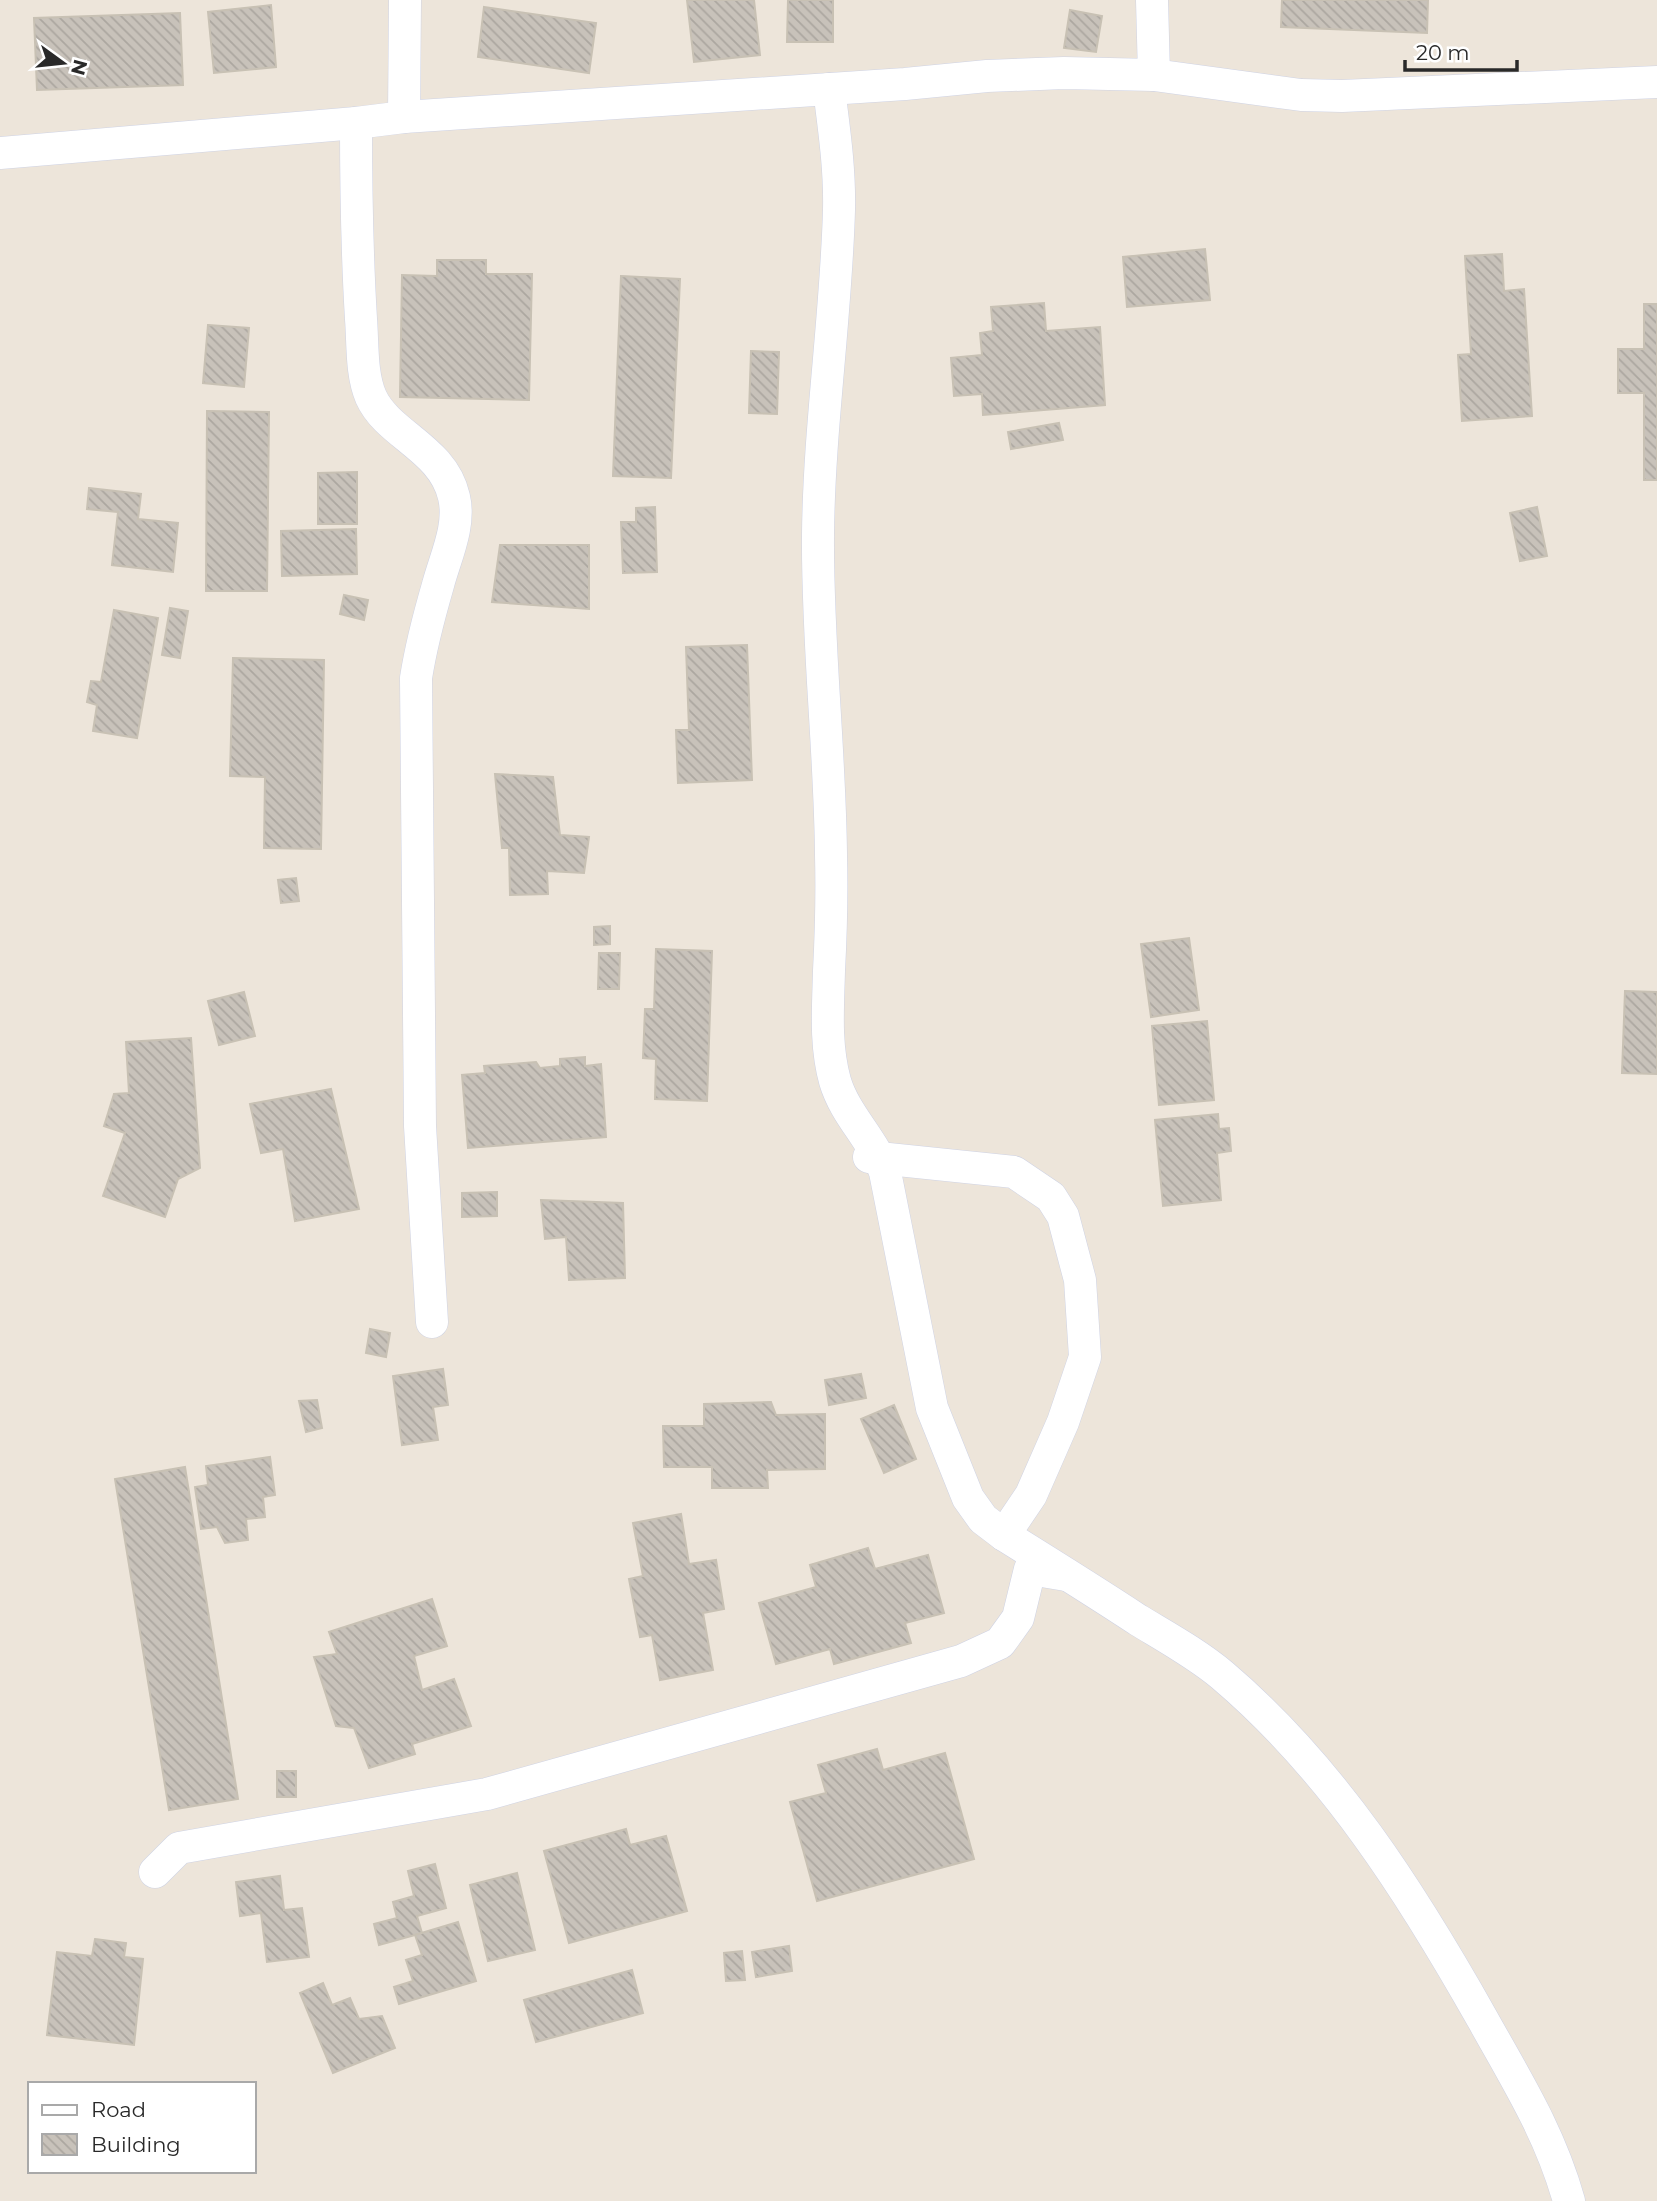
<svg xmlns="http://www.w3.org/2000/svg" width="1657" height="2201" viewBox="0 0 1657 2201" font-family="Montserrat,sans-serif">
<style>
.building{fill:url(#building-back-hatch);stroke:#c8c1b4;stroke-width:2}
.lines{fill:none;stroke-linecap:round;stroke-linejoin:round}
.street-casing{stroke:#cfd3e4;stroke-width:33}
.street{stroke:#fff;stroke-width:32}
</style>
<defs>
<pattern id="building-back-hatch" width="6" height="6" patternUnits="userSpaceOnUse" patternTransform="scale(1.75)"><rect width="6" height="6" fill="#c8c2ba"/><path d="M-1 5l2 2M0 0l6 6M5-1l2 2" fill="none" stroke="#aca7a0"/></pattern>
</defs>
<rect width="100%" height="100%" fill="#ede5da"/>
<g class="building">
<path d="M 687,0 L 754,0 L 760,55 L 694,62 Z"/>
<path d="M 788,0 L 833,0 L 833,42 L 787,42 Z"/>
<path d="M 1282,0 L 1428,0 L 1427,33 L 1281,27 Z"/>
<path d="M 271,5 L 276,67 L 214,73 L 208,12 Z"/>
<path d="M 484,7 L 596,23 L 589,73 L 478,57 Z"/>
<path d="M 1070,10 L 1102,16 L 1096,52 L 1064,48 Z"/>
<path d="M 180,13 L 183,85 L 37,90 L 34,18 Z"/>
<path d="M 1205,249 L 1210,300 L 1127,307 L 1123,257 Z"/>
<path d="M 1502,254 L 1504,291 L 1524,289 L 1532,416 L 1462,421 L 1458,355 L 1471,354 L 1465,256 Z"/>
<path d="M 437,260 L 486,260 L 486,274 L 532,274 L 529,400 L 400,397 L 402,275 L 437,276 Z"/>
<path d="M 621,276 L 680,279 L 671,478 L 613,476 Z"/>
<path d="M 1044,303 L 1046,331 L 1100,327 L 1105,405 L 983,415 L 982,394 L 954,396 L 951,358 L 982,355 L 980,333 L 993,331 L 991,307 Z"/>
<path d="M 1644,304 L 1657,304 L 1657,480 L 1644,480 L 1644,393 L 1618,393 L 1618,349 L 1644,349 Z"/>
<path d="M 208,325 L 249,328 L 244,387 L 203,383 Z"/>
<path d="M 751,351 L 779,352 L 777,414 L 749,413 Z"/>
<path d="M 207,411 L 269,412 L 267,591 L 206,591 Z"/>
<path d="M 1059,423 L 1063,440 L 1011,449 L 1008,432 Z"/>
<path d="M 357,472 L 357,524 L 318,524 L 318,473 Z"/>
<path d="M 89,488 L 141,494 L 138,519 L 178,523 L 173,572 L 112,565 L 118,512 L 87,509 Z"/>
<path d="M 655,507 L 657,572 L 623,573 L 621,522 L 636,522 L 636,508 Z"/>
<path d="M 1537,507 L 1547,556 L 1520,561 L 1510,513 Z"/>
<path d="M 356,529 L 357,574 L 282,576 L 281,531 Z"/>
<path d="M 500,545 L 589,545 L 589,609 L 492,602 Z"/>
<path d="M 344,595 L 368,600 L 364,620 L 340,614 Z"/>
<path d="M 170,608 L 188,611 L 180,658 L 162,655 Z"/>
<path d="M 114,610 L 158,618 L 137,738 L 93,731 L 97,705 L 87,702 L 91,681 L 101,682 Z"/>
<path d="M 747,645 L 752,780 L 678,783 L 676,730 L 689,730 L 686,647 Z"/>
<path d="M 233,658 L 324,660 L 321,849 L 264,848 L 265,777 L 230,776 Z"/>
<path d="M 495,774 L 553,777 L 560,835 L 589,837 L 584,873 L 547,871 L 548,894 L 510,895 L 509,848 L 502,848 Z"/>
<path d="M 296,878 L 299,901 L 281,903 L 278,880 Z"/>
<path d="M 610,926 L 610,944 L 594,945 L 594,927 Z"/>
<path d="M 1189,938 L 1199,1010 L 1151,1017 L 1141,944 Z"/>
<path d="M 656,949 L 712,951 L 707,1101 L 655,1099 L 656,1059 L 643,1058 L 645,1009 L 654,1009 Z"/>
<path d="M 599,953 L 620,953 L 619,989 L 598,989 Z"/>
<path d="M 1625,991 L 1657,992 L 1657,1074 L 1622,1073 Z"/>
<path d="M 244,992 L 255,1036 L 219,1045 L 208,1001 Z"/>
<path d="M 1207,1021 L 1214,1100 L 1159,1105 L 1152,1026 Z"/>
<path d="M 191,1038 L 200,1168 L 178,1179 L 165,1217 L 103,1196 L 125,1133 L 104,1126 L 114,1094 L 129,1093 L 126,1042 Z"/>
<path d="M 585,1057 L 585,1066 L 601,1064 L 606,1137 L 468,1148 L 462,1075 L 485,1073 L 484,1066 L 536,1062 L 540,1068 L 560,1066 L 560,1059 Z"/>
<path d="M 331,1089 L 359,1209 L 295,1221 L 283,1149 L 261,1153 L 250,1104 Z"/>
<path d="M 1218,1114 L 1219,1129 L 1229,1128 L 1231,1151 L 1217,1153 L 1221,1200 L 1163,1206 L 1155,1120 Z"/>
<path d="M 497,1192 L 497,1216 L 462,1217 L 462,1193 Z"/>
<path d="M 541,1200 L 623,1203 L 625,1278 L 569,1280 L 566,1237 L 545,1239 Z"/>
<path d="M 370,1329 L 390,1333 L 386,1357 L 366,1353 Z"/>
<path d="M 443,1369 L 448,1405 L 433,1407 L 438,1440 L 402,1445 L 393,1376 Z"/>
<path d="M 861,1374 L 866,1398 L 829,1405 L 825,1380 Z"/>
<path d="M 317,1400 L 322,1428 L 306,1432 L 299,1401 Z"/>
<path d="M 771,1402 L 776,1415 L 825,1414 L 825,1469 L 767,1470 L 768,1488 L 712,1488 L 712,1467 L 664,1467 L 663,1426 L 704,1426 L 704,1404 Z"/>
<path d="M 894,1405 L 916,1459 L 884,1473 L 861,1419 Z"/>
<path d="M 270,1457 L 275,1495 L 263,1497 L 265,1517 L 246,1519 L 248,1540 L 225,1543 L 217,1527 L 201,1529 L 195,1487 L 208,1485 L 206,1466 Z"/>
<path d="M 185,1467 L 238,1799 L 169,1810 L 115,1479 Z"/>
<path d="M 681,1514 L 689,1564 L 716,1560 L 724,1609 L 703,1613 L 713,1670 L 660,1680 L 652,1635 L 640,1637 L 629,1579 L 643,1576 L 633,1523 Z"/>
<path d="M 868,1548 L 875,1569 L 928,1555 L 944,1613 L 905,1623 L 911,1643 L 834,1664 L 830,1649 L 776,1664 L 759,1603 L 816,1587 L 810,1565 Z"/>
<path d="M 432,1599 L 447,1646 L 414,1656 L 422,1690 L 454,1679 L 471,1726 L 412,1744 L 415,1754 L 369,1768 L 354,1728 L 336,1726 L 314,1657 L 337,1654 L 329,1632 Z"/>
<path d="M 877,1749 L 883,1770 L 945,1753 L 974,1859 L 817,1901 L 790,1802 L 826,1793 L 818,1765 Z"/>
<rect x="277" y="1771" width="19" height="26"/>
<path d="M 626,1829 L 630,1845 L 666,1836 L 687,1911 L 569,1943 L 544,1851 Z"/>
<path d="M 435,1864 L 446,1908 L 417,1916 L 422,1933 L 379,1945 L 374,1924 L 397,1918 L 393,1902 L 414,1896 L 408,1871 Z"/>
<path d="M 517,1873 L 535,1950 L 488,1961 L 470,1885 Z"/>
<path d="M 280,1876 L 284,1910 L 302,1908 L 309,1957 L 267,1962 L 261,1913 L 240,1916 L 236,1882 Z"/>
<path d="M 458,1922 L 476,1981 L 399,2004 L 394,1987 L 413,1981 L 406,1960 L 422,1955 L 415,1935 Z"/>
<path d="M 95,1939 L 126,1943 L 124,1957 L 143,1959 L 134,2045 L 47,2035 L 57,1952 L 92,1956 Z"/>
<path d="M 789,1946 L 792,1971 L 756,1977 L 752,1952 Z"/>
<path d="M 742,1951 L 745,1980 L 726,1981 L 724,1953 Z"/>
<path d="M 632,1970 L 643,2013 L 536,2042 L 524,2000 Z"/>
<path d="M 323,1983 L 332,2005 L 350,1998 L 359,2019 L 382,2016 L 395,2048 L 333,2073 L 300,1993 Z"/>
</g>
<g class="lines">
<g class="street-casing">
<g id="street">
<path d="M 1152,0 L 1154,75"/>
<path d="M 829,89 C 834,129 840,169 839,210 C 836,319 819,427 818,535 C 817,642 830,749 831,855 C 832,894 831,933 829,971 C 828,1009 825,1045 835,1081 C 845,1115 873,1139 885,1172 L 932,1408 L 968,1498 L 983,1519 L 1004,1535 C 1049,1563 1094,1591 1138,1620 C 1166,1637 1197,1654 1222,1675 C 1333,1769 1412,1894 1483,2020 C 1517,2081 1550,2133 1569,2201"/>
<path d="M 404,117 L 405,0"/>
<path d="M 356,123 C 356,188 357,253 361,319 C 363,344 361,374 371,397 C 388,435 443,448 454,497 C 461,526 445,558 438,585 C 429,616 421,646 416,678 L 420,1126 L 432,1322"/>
<path d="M 0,153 L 356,123 L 404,117 L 905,84 L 987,76 L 1064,73 L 1154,75 L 1301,95 L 1342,96 L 1657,82"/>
<path d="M 869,1157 L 1014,1172 L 1051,1197 L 1063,1216 L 1080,1280 L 1085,1357 L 1063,1422 L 1031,1495 L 1004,1535"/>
<path d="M 155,1872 L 179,1848 L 487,1794 L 961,1661 L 1000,1643 L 1018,1618 L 1030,1569 L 1066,1575"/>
</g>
</g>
<use href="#street" class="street"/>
</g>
<rect x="28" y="2082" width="228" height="91" fill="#ffffff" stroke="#a9a9a9" stroke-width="2"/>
<rect x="42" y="2105" width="35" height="10" fill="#ffffff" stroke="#a9a9a9" stroke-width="2"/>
<text x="91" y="2117" font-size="21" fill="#292929">Road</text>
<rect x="42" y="2134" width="35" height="21" fill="url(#building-back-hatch)" stroke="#a9a9a9" stroke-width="2"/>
<text x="91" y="2152" font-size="21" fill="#292929">Building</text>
<g transform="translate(63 63) rotate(105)" stroke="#ffffff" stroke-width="5" paint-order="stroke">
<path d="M0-5L12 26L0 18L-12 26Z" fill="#292929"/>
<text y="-10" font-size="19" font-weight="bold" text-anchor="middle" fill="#292929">N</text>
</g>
<path d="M1405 60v10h112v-10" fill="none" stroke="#292929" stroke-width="3.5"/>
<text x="1416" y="60" font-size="21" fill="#292929" stroke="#ffffff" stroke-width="5" paint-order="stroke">20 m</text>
</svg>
